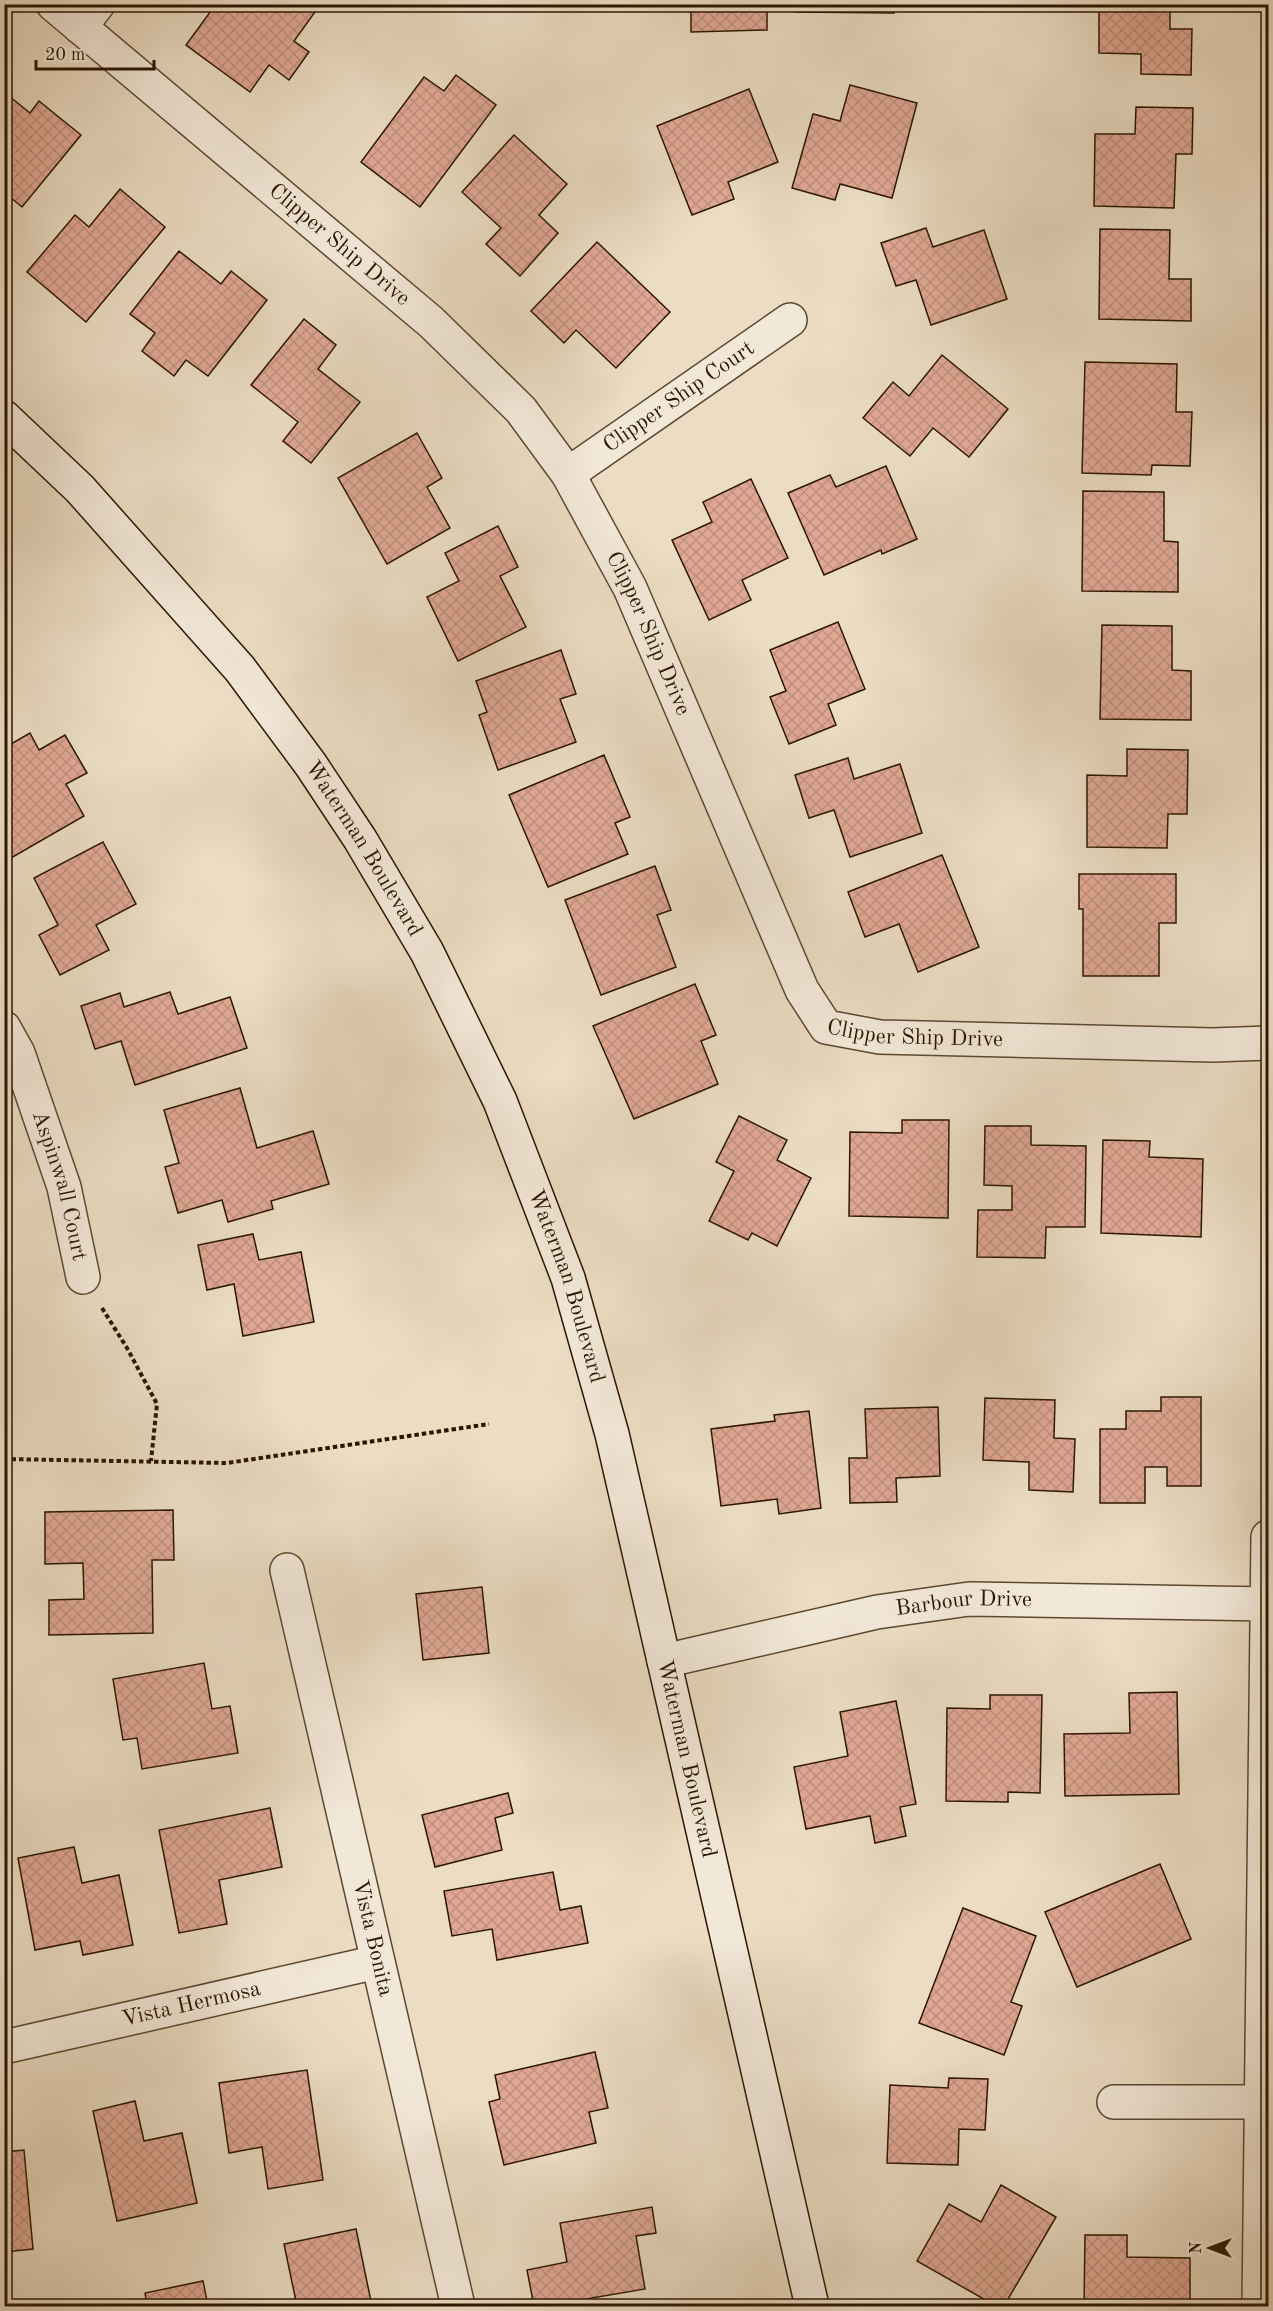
<svg xmlns="http://www.w3.org/2000/svg" width="1273" height="2311" viewBox="0 0 1273 2311" font-family="'Old Standard TT',serif">
<style>
.building{fill:url(#building-cross-hatch);stroke:#2c1600;stroke-width:1.5}
.lines{fill:none;stroke-linecap:round;stroke-linejoin:round}
.street-casing{stroke:#5c4831;stroke-width:36}
.secondary-casing{stroke:#2c1600;stroke-width:36}
.path{stroke:#2c1600;stroke-width:4;stroke-dasharray:4.5 3;stroke-linecap:butt}
.street{stroke:#f2e8d8;stroke-width:33}
.secondary{stroke:#f2e8d8;stroke-width:33}
.labels{text-anchor:middle;dominant-baseline:central;stroke-width:4.5;stroke-linejoin:round;paint-order:stroke}
.street-label{font-size:22px;fill:#2c1600;stroke:#f2e8d8}
</style>
<defs>
<pattern id="building-cross-hatch" width="8" height="8" patternUnits="userSpaceOnUse" patternTransform="scale(1.5)"><rect width="8" height="8" fill="#e0a894"/><path d="M0 0l8 8M0 8l8-8" fill="none" stroke="#c0907e"/></pattern>
</defs>
<rect width="100%" height="100%" fill="#ebdcc3"/>
<filter id="stains"><feTurbulence type="fractalNoise" baseFrequency=".00333" numOctaves="4"/><feColorMatrix values="0 0 0 0 .2 0 0 0 0 .09 0 0 0 0 .02 0 0 0 .5 -.17"/></filter>
<radialGradient id="worn" r=".72"><stop offset=".6" stop-color="#630" stop-opacity="0"/><stop offset="1" stop-color="#630" stop-opacity=".3"/></radialGradient>
<g class="building">
<path d="M 216,4 L 305,4 L 315,12 L 294,41 L 309,52 L 289,80 L 269,65 L 250,92 L 186,45 Z"/>
<path d="M 691,4 L 767,4 L 767,30 L 691,32 Z"/>
<path d="M 796,4 L 894,4 L 894,13 L 796,12 Z"/>
<path d="M 1099,4 L 1170,4 L 1170,29 L 1192,29 L 1191,75 L 1141,74 L 1141,54 L 1099,53 Z"/>
<path d="M 456,75 L 496,105 L 420,207 L 361,162 L 424,77 L 444,91 Z"/>
<path d="M 850,85 L 917,103 L 892,198 L 840,184 L 835,200 L 792,188 L 813,114 L 840,121 Z"/>
<path d="M 749,89 L 778,162 L 728,182 L 734,199 L 692,215 L 657,126 Z"/>
<path d="M 4,92 L 30,113 L 39,101 L 81,135 L 22,207 L 4,192 Z"/>
<path d="M 1136,107 L 1193,108 L 1192,154 L 1176,154 L 1174,208 L 1094,206 L 1095,134 L 1135,134 Z"/>
<path d="M 514,135 L 567,184 L 539,215 L 558,233 L 520,276 L 486,244 L 501,228 L 462,192 Z"/>
<path d="M 120,189 L 165,227 L 86,322 L 27,272 L 75,215 L 89,227 Z"/>
<path d="M 926,228 L 933,247 L 984,230 L 1007,299 L 931,325 L 916,280 L 896,286 L 881,243 Z"/>
<path d="M 1100,229 L 1170,230 L 1169,279 L 1191,279 L 1191,321 L 1099,319 Z"/>
<path d="M 597,242 L 670,312 L 616,368 L 576,330 L 564,343 L 531,311 Z"/>
<path d="M 179,251 L 221,284 L 231,271 L 267,300 L 208,376 L 186,360 L 174,376 L 142,351 L 155,333 L 130,314 Z"/>
<path d="M 304,319 L 336,345 L 318,369 L 360,402 L 311,463 L 283,441 L 298,422 L 251,385 Z"/>
<path d="M 942,355 L 1008,409 L 969,457 L 933,428 L 910,456 L 863,418 L 893,382 L 909,396 Z"/>
<path d="M 1085,362 L 1177,364 L 1176,412 L 1192,412 L 1190,466 L 1152,465 L 1151,475 L 1082,473 Z"/>
<path d="M 417,433 L 442,478 L 427,487 L 450,528 L 387,564 L 338,478 Z"/>
<path d="M 886,466 L 917,539 L 882,554 L 881,550 L 824,575 L 788,493 L 830,475 L 836,487 Z"/>
<path d="M 751,479 L 788,558 L 742,580 L 751,600 L 709,620 L 672,540 L 712,522 L 703,502 Z"/>
<path d="M 1083,491 L 1164,492 L 1164,541 L 1178,542 L 1178,592 L 1082,591 Z"/>
<path d="M 498,526 L 518,567 L 500,576 L 526,627 L 458,661 L 427,597 L 459,581 L 445,553 Z"/>
<path d="M 838,622 L 865,689 L 828,704 L 836,725 L 789,744 L 770,697 L 786,691 L 770,650 Z"/>
<path d="M 1102,625 L 1172,626 L 1172,670 L 1191,671 L 1191,720 L 1100,719 Z"/>
<path d="M 561,650 L 576,694 L 560,699 L 576,742 L 498,770 L 479,715 L 487,712 L 476,681 Z"/>
<path d="M 30,733 L 39,750 L 65,735 L 87,773 L 66,784 L 84,816 L 11,858 L 4,846 L 4,748 Z"/>
<path d="M 1127,749 L 1188,750 L 1187,814 L 1168,814 L 1167,848 L 1087,847 L 1087,775 L 1127,776 Z"/>
<path d="M 604,755 L 630,817 L 615,823 L 628,854 L 548,887 L 509,795 Z"/>
<path d="M 848,758 L 854,779 L 900,764 L 922,833 L 850,857 L 834,810 L 809,818 L 795,775 Z"/>
<path d="M 103,842 L 136,904 L 96,925 L 109,950 L 60,975 L 39,935 L 58,925 L 34,878 Z"/>
<path d="M 942,855 L 979,947 L 918,972 L 899,924 L 865,937 L 848,892 Z"/>
<path d="M 655,866 L 671,910 L 657,915 L 676,967 L 601,995 L 565,900 Z"/>
<path d="M 1079,874 L 1176,874 L 1176,923 L 1159,923 L 1159,976 L 1083,976 L 1083,909 L 1079,909 Z"/>
<path d="M 695,984 L 716,1035 L 701,1041 L 718,1084 L 634,1119 L 593,1026 Z"/>
<path d="M 170,992 L 178,1014 L 230,997 L 247,1048 L 135,1085 L 121,1041 L 95,1049 L 81,1006 L 120,993 L 124,1007 Z"/>
<path d="M 240,1088 L 257,1148 L 313,1131 L 329,1184 L 271,1201 L 273,1209 L 228,1222 L 222,1200 L 178,1213 L 165,1167 L 179,1163 L 164,1110 Z"/>
<path d="M 739,1116 L 787,1140 L 777,1160 L 811,1178 L 777,1246 L 752,1233 L 748,1240 L 709,1221 L 734,1171 L 716,1162 Z"/>
<path d="M 902,1120 L 949,1120 L 948,1218 L 849,1216 L 850,1132 L 902,1133 Z"/>
<path d="M 985,1126 L 1031,1126 L 1031,1145 L 1086,1146 L 1085,1227 L 1046,1227 L 1045,1258 L 977,1257 L 978,1210 L 1012,1210 L 1012,1186 L 984,1185 Z"/>
<path d="M 1103,1140 L 1150,1141 L 1149,1157 L 1203,1159 L 1201,1237 L 1101,1233 Z"/>
<path d="M 253,1234 L 259,1260 L 301,1252 L 314,1322 L 243,1336 L 234,1284 L 207,1290 L 198,1245 Z"/>
<path d="M 1161,1397 L 1201,1397 L 1201,1486 L 1167,1486 L 1167,1467 L 1145,1467 L 1145,1503 L 1100,1503 L 1100,1429 L 1126,1429 L 1126,1411 L 1161,1411 Z"/>
<path d="M 985,1398 L 1055,1400 L 1054,1438 L 1075,1439 L 1073,1492 L 1029,1490 L 1029,1462 L 983,1460 Z"/>
<path d="M 938,1407 L 940,1476 L 896,1478 L 897,1502 L 850,1503 L 849,1458 L 867,1458 L 865,1409 Z"/>
<path d="M 809,1411 L 821,1508 L 779,1514 L 777,1499 L 721,1506 L 711,1429 L 775,1421 L 774,1415 Z"/>
<path d="M 173,1510 L 174,1560 L 152,1560 L 153,1633 L 49,1635 L 49,1600 L 84,1599 L 83,1563 L 45,1564 L 45,1512 Z"/>
<path d="M 482,1587 L 489,1653 L 423,1660 L 416,1594 Z"/>
<path d="M 204,1663 L 212,1709 L 230,1706 L 238,1753 L 142,1769 L 137,1738 L 123,1740 L 113,1679 Z"/>
<path d="M 1177,1692 L 1179,1794 L 1065,1796 L 1064,1734 L 1130,1733 L 1129,1693 Z"/>
<path d="M 990,1695 L 1042,1695 L 1040,1793 L 1008,1792 L 1008,1802 L 946,1801 L 947,1708 L 990,1709 Z"/>
<path d="M 896,1701 L 916,1804 L 900,1807 L 906,1836 L 875,1843 L 870,1816 L 806,1829 L 794,1767 L 848,1756 L 840,1712 Z"/>
<path d="M 508,1793 L 513,1813 L 495,1818 L 502,1850 L 435,1867 L 422,1815 Z"/>
<path d="M 270,1808 L 282,1867 L 219,1880 L 227,1924 L 179,1933 L 159,1830 Z"/>
<path d="M 74,1847 L 82,1883 L 119,1875 L 133,1945 L 83,1955 L 80,1941 L 35,1950 L 18,1858 Z"/>
<path d="M 1160,1864 L 1191,1939 L 1077,1987 L 1045,1912 Z"/>
<path d="M 553,1872 L 560,1910 L 581,1906 L 588,1943 L 497,1960 L 492,1929 L 452,1936 L 444,1891 Z"/>
<path d="M 963,1908 L 1036,1936 L 1011,2002 L 1022,2006 L 1004,2055 L 919,2023 Z"/>
<path d="M 595,2052 L 608,2108 L 589,2112 L 596,2143 L 504,2165 L 489,2102 L 500,2099 L 495,2075 Z"/>
<path d="M 307,2070 L 323,2180 L 268,2189 L 262,2147 L 229,2153 L 219,2083 Z"/>
<path d="M 949,2078 L 988,2079 L 985,2130 L 959,2129 L 958,2165 L 887,2163 L 890,2085 L 948,2088 Z"/>
<path d="M 135,2101 L 144,2141 L 182,2133 L 197,2203 L 117,2221 L 93,2111 Z"/>
<path d="M 24,2150 L 33,2249 L 4,2252 L 4,2152 Z"/>
<path d="M 1001,2185 L 1056,2217 L 1004,2306 L 996,2306 L 917,2261 L 949,2204 L 981,2222 Z"/>
<path d="M 652,2207 L 656,2233 L 636,2236 L 645,2289 L 545,2306 L 534,2306 L 527,2270 L 567,2262 L 560,2223 Z"/>
<path d="M 356,2229 L 372,2306 L 297,2306 L 284,2244 Z"/>
<path d="M 1085,2235 L 1127,2235 L 1127,2257 L 1190,2258 L 1190,2306 L 1084,2306 Z"/>
<path d="M 203,2281 L 208,2306 L 147,2306 L 145,2293 Z"/>
</g>
<g class="lines">
<g class="street-casing">
<g id="street">
<path id="s1" d="M 53,4 L 431,322 L 521,410 L 568,474 L 630,588 L 802,990 L 826,1027 L 880,1037 L 1213,1045 L 1268,1043"/>
<path d="M 80,27 L 98,4"/>
<path id="s2" d="M 568,474 L 790,320"/>
<path id="s3" d="M 4,1028 L 18,1053 L 64,1187 L 83,1277"/>
<path id="s4" d="M 287,1570 L 458,2306"/>
<path id="s5" d="M 664,1661 L 877,1612 L 969,1599 L 1268,1604"/>
<path id="s6" d="M 4,2047 L 377,1962"/>
<path d="M 1114,2102 L 1261,2102"/>
<path d="M 1259,2306 L 1268,1537"/>
</g>
</g>
<g class="secondary-casing">
<g id="secondary">
<path id="s7" d="M 4,417 L 80,489 L 240,669 L 311,765 L 360,839 L 427,952 L 500,1101 L 568,1278 L 612,1434 L 812,2306"/>
</g>
</g>
<g class="path">
<path d="M 102,1308 L 127,1348 L 157,1404 L 151,1461"/>
<path d="M 4,1459 L 227,1463 L 489,1424"/>
</g>
<use href="#street" class="street"/>
<use href="#secondary" class="secondary"/>
</g>
<g class="labels">
<g class="street-label">
<text stroke="none"><textPath href="#s1" startOffset="374">Clipper Ship Drive</textPath></text>
<text stroke="none"><textPath href="#s2" startOffset="135">Clipper Ship Court</textPath></text>
<text stroke="none"><textPath href="#s1" startOffset="878">Clipper Ship Drive</textPath></text>
<text stroke="none"><textPath href="#s7" startOffset="564">Waterman Boulevard</textPath></text>
<text stroke="none"><textPath href="#s1" startOffset="1400">Clipper Ship Drive</textPath></text>
<text stroke="none"><textPath href="#s3" startOffset="168">Aspinwall Court</textPath></text>
<text stroke="none"><textPath href="#s7" startOffset="1048">Waterman Boulevard</textPath></text>
<text stroke="none"><textPath href="#s5" startOffset="306">Barbour Drive</textPath></text>
<text stroke="none"><textPath href="#s7" startOffset="1536">Waterman Boulevard</textPath></text>
<text stroke="none"><textPath href="#s4" startOffset="378">Vista Bonita</textPath></text>
<text stroke="none"><textPath href="#s6" startOffset="192">Vista Hermosa</textPath></text>
</g>
</g>
<rect width="1273" height="2311" fill="none" stroke="#ebdcc3" stroke-width="24"/>
<rect x="6" y="6" width="1261" height="2299" fill="none" stroke="#2c1600" stroke-width="3"/>
<rect x="12" y="12" width="1249" height="2287" fill="none" stroke="#2c1600" stroke-width="1.5"/>
<g transform="translate(1210 2248) rotate(270)" stroke="#f2e8d8" stroke-width="4.5" paint-order="stroke">
<path d="M0-4.5L10 22L0 15L-10 22Z" fill="#2c1600"/>
<text y="-9" font-size="16" font-weight="bold" text-anchor="middle" fill="#2c1600">N</text>
</g>
<path d="M36 60v9h118v-9" fill="none" stroke="#2c1600" stroke-width="3"/>
<text x="45" y="60" font-size="18" fill="#2c1600" stroke="#f2e8d8" stroke-width="4.5" paint-order="stroke">20 m</text>
<rect width="100%" height="100%" filter="url(#stains)"/>
<rect width="100%" height="100%" fill="url(#worn)"/>
</svg>
